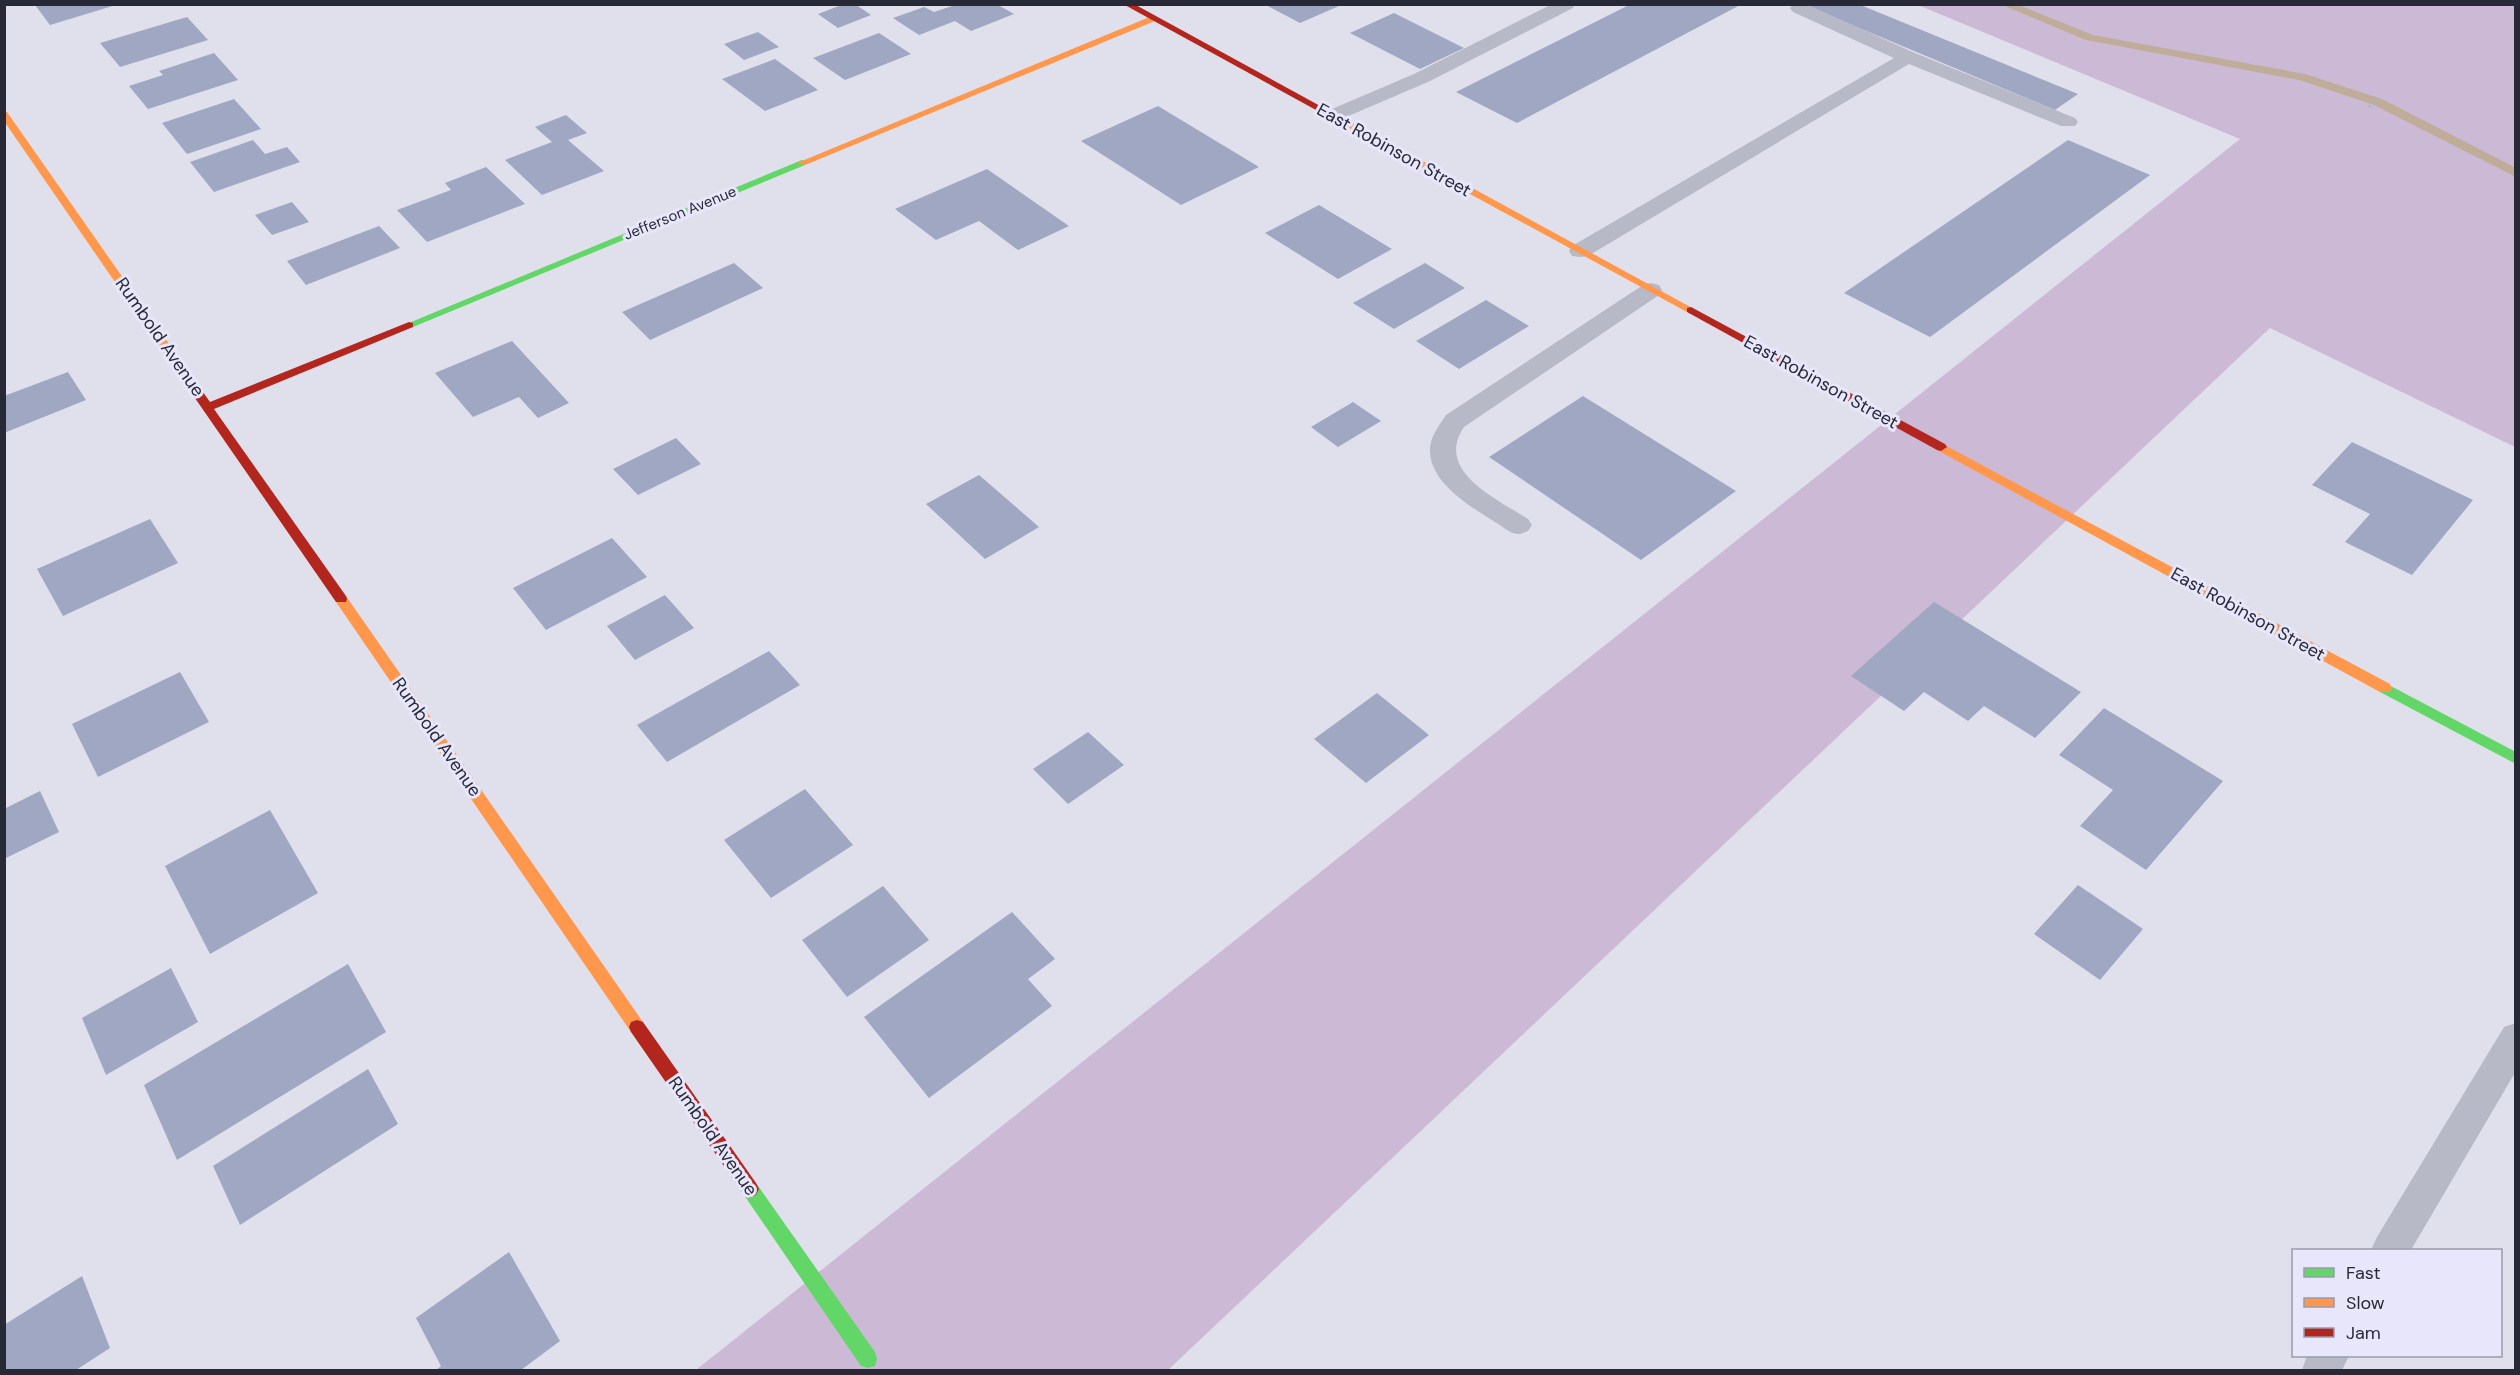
<svg xmlns="http://www.w3.org/2000/svg" width="2520" height="1375" viewBox="0 0 2520 1375" font-family="'DM Sans',sans-serif">
<style>
.green{fill:#ccb9d6}
.lines{fill:none;stroke-linecap:round;stroke-linejoin:round}
.stream{fill:#bfad9a;fill-rule:evenodd}
.building{fill:#a0a7c2}
.path{stroke:#b1b1be;stroke-width:3;stroke-dasharray:2 2;stroke-linecap:butt}
.lane{fill:#b8b9c6;fill-rule:evenodd}
.fast{fill:#63d668;fill-rule:evenodd}
.slow{fill:#ff974d;fill-rule:evenodd}
.jam{fill:#b3261e;fill-rule:evenodd}
.labels{text-anchor:middle;dominant-baseline:central;stroke-width:6;stroke-linejoin:round;paint-order:stroke}
.far-street-label{font-size:15px;fill:#272937;stroke:#e7e6fa}
.street-label{font-size:18px;fill:#272937;stroke:#e7e6fa}
</style>
<rect width="100%" height="100%" fill="#e0e0ed"/>
<path class="green" d="M 1918,5 L 2515,5 L 2515,447 L 2270,328 L 1168,1370 L 696,1370 L 2240,139 Z"/>
<g class="lines">
<path class="stream" d="M 2000,4 L 2016,4 L 2093,35 L 2305,74 L 2382,99 L 2516,168 L 2516,177 L 2374,105 L 2299,80 L 2086,40 Z"/>
</g>
<g class="building">
<path d="M 844,4 L 855,4 L 871,15 L 838,28 L 818,14 Z"/>
<path d="M 1264,4 L 1335,4 L 1339,6 L 1300,23 Z"/>
<path d="M 1631,4 L 1742,4 L 1517,123 L 1456,92 Z"/>
<path d="M 1802,4 L 1858,4 L 2078,94 L 2055,110 Z"/>
<path d="M 35,5 L 116,5 L 50,25 Z"/>
<path d="M 955,5 L 998,5 L 1014,14 L 971,31 L 955,21 L 919,35 L 893,18 L 924,7 L 934,12 Z"/>
<path d="M 1394,13 L 1464,48 L 1420,69 L 1350,33 Z"/>
<path d="M 187,17 L 208,40 L 120,67 L 100,43 Z"/>
<path d="M 758,32 L 779,47 L 744,60 L 724,44 Z"/>
<path d="M 879,33 L 911,54 L 845,80 L 813,58 Z"/>
<path d="M 214,53 L 238,80 L 148,109 L 129,86 L 163,75 L 159,71 Z"/>
<path d="M 775,59 L 818,90 L 765,111 L 722,79 Z"/>
<path d="M 234,99 L 261,129 L 187,154 L 162,123 Z"/>
<path d="M 1158,106 L 1259,167 L 1181,205 L 1081,141 Z"/>
<path d="M 566,115 L 587,133 L 568,140 L 604,171 L 542,195 L 505,160 L 552,142 L 535,127 Z"/>
<path d="M 253,140 L 265,154 L 287,147 L 300,162 L 214,192 L 190,162 Z"/>
<path d="M 2068,140 L 2150,175 L 1930,337 L 1844,293 Z"/>
<path d="M 486,167 L 525,204 L 427,242 L 397,210 L 451,190 L 445,183 Z"/>
<path d="M 987,169 L 1069,226 L 1018,250 L 979,221 L 936,240 L 895,209 Z"/>
<path d="M 292,202 L 309,222 L 272,235 L 255,215 Z"/>
<path d="M 1319,205 L 1392,249 L 1338,279 L 1265,233 Z"/>
<path d="M 379,226 L 400,248 L 306,285 L 287,261 Z"/>
<path d="M 734,263 L 763,288 L 650,340 L 622,312 Z"/>
<path d="M 1425,263 L 1465,288 L 1394,329 L 1353,303 Z"/>
<path d="M 1486,300 L 1529,326 L 1459,369 L 1416,341 Z"/>
<path d="M 512,341 L 569,403 L 538,418 L 519,397 L 473,417 L 435,373 Z"/>
<path d="M 68,372 L 86,400 L 4,433 L 4,396 Z"/>
<path d="M 1583,396 L 1736,491 L 1641,560 L 1489,457 Z"/>
<path d="M 1353,402 L 1381,421 L 1338,447 L 1311,427 Z"/>
<path d="M 676,438 L 701,464 L 638,495 L 613,469 Z"/>
<path d="M 2352,442 L 2473,500 L 2412,575 L 2345,542 L 2370,514 L 2312,485 Z"/>
<path d="M 979,475 L 1039,527 L 985,559 L 926,504 Z"/>
<path d="M 150,519 L 178,563 L 63,616 L 37,569 Z"/>
<path d="M 612,538 L 647,577 L 546,630 L 513,588 Z"/>
<path d="M 665,595 L 694,628 L 635,660 L 607,626 Z"/>
<path d="M 1934,602 L 2081,692 L 2035,738 L 1984,706 L 1968,721 L 1924,692 L 1904,711 L 1851,676 Z"/>
<path d="M 769,651 L 800,685 L 667,762 L 637,725 Z"/>
<path d="M 180,672 L 209,722 L 98,777 L 72,724 Z"/>
<path d="M 1377,693 L 1429,735 L 1366,783 L 1314,739 Z"/>
<path d="M 2104,708 L 2223,781 L 2146,870 L 2080,826 L 2113,790 L 2059,755 Z"/>
<path d="M 1088,732 L 1124,765 L 1068,804 L 1033,769 Z"/>
<path d="M 805,789 L 853,845 L 771,898 L 724,840 Z"/>
<path d="M 40,791 L 59,832 L 4,859 L 4,809 Z"/>
<path d="M 270,810 L 318,893 L 210,954 L 165,866 Z"/>
<path d="M 2078,885 L 2143,929 L 2100,980 L 2034,934 Z"/>
<path d="M 883,886 L 929,940 L 847,997 L 802,940 Z"/>
<path d="M 1012,912 L 1055,959 L 1028,979 L 1052,1006 L 929,1098 L 864,1017 Z"/>
<path d="M 348,964 L 386,1032 L 177,1160 L 144,1085 Z"/>
<path d="M 171,968 L 198,1022 L 106,1075 L 82,1018 Z"/>
<path d="M 368,1069 L 398,1124 L 240,1225 L 213,1166 Z"/>
<path d="M 509,1252 L 560,1341 L 521,1370 L 436,1370 L 441,1366 L 416,1318 Z"/>
<path d="M 82,1276 L 110,1348 L 76,1370 L 4,1370 L 4,1325 Z"/>
</g>
<g class="lines">
<path class="path" d="M 2369,107 L 2379,98"/>
<g class="lane">
<path d="M 1552,4 L 1575,4 L 1573,8 L 1428,82 L 1339,120 L 1325,120 L 1322,116 L 1325,112 L 1414,74 Z"/>
<path d="M 1793,4 L 1806,4 L 1915,53 L 2075,118 L 2078,122 L 2075,126 L 2061,126 L 1909,64 L 1588,256 L 1580,257 L 1572,256 L 1569,251 L 1572,246 L 1894,58 L 1793,12 L 1790,8 Z"/>
<path d="M 1651,283 L 1659,285 L 1662,290 L 1659,295 L 1464,427 C 1434,471 1497,499 1528,519 L 1532,525 L 1528,531 C 1525,532 1522,534 1519,534 C 1510,534 1502,526 1495,522 C 1471,507 1432,484 1430,453 C 1429,438 1438,427 1446,415 L 1643,285 Z"/>
<path d="M 2516,1023 L 2516,1071 L 2411,1250 L 2371,1250 L 2377,1237 L 2504,1027 Z"/>
<path d="M 2307,1356 L 2349,1356 L 2342,1370 L 2302,1370 Z"/>
</g>
<g class="fast">
<path d="M 802,160 L 805,161 L 805,165 L 413,327 L 409,328 L 404,325 Z"/>
<path d="M 2385,683 L 2516,752 L 2516,764 L 2380,692 L 2378,688 L 2380,684 Z"/>
<path d="M 750,1180 L 756,1183 L 875,1352 L 877,1359 L 875,1366 L 868,1368 L 861,1366 L 744,1195 L 741,1189 L 744,1183 Z"/>
</g>
<g class="slow">
<path d="M 1152,16 L 1156,19 L 1155,21 L 805,165 L 797,163 Z"/>
<path d="M 4,111 L 7,112 L 198,385 L 198,391 L 190,391 L 4,121 Z"/>
<path d="M 1336,117 L 1342,117 L 1696,310 L 1695,312 L 1687,312 L 1336,121 Z"/>
<path d="M 1941,443 L 2390,684 L 2392,688 L 2390,692 L 2380,692 L 1937,450 L 1935,447 Z"/>
<path d="M 341,594 L 346,596 L 643,1022 L 645,1027 L 643,1032 L 637,1034 L 631,1032 L 336,602 L 335,599 L 336,596 Z"/>
</g>
<g class="jam">
<path d="M 1123,4 L 1134,4 L 1344,119 L 1336,121 Z"/>
<path d="M 1691,307 L 1945,444 L 1947,447 L 1941,451 L 1937,450 L 1687,312 L 1687,308 Z"/>
<path d="M 409,322 L 413,323 L 413,327 L 214,409 L 346,596 L 347,599 L 346,602 L 336,602 L 188,388 L 190,385 L 198,385 L 210,402 Z"/>
<path d="M 637,1020 L 643,1022 L 756,1183 L 759,1189 L 756,1195 L 750,1198 L 744,1195 L 631,1032 L 629,1027 L 631,1022 Z"/>
</g>
</g>
<g class="labels">
<g class="far-street-label">
<text transform="translate(680 213) rotate(-22)">Jefferson Avenue</text>
</g>
<g class="street-label">
<text transform="translate(1394 150) rotate(29)">East Robinson Street</text>
<text transform="translate(160 337) rotate(55)">Rumbold Avenue</text>
<text transform="translate(1821 382) rotate(29)">East Robinson Street</text>
<text transform="translate(2248 614) rotate(29)">East Robinson Street</text>
<text transform="translate(437 737) rotate(55)">Rumbold Avenue</text>
<text transform="translate(713 1136) rotate(55)">Rumbold Avenue</text>
</g>
</g>
<rect width="2520" height="1375" fill="none" stroke="#272937" stroke-width="12"/>
<rect x="2292" y="1249" width="210" height="108" fill="#e7e6fa" stroke="#9a9aac" stroke-width="1.5"/>
<rect x="2304" y="1268" width="30" height="9" fill="#63d668" stroke="#9a9aac" stroke-width="1.5"/>
<text x="2346" y="1279" font-size="18" fill="#272937">Fast</text>
<rect x="2304" y="1298" width="30" height="9" fill="#ff974d" stroke="#9a9aac" stroke-width="1.5"/>
<text x="2346" y="1309" font-size="18" fill="#272937">Slow</text>
<rect x="2304" y="1328" width="30" height="9" fill="#b3261e" stroke="#9a9aac" stroke-width="1.5"/>
<text x="2346" y="1339" font-size="18" fill="#272937">Jam</text>
</svg>
